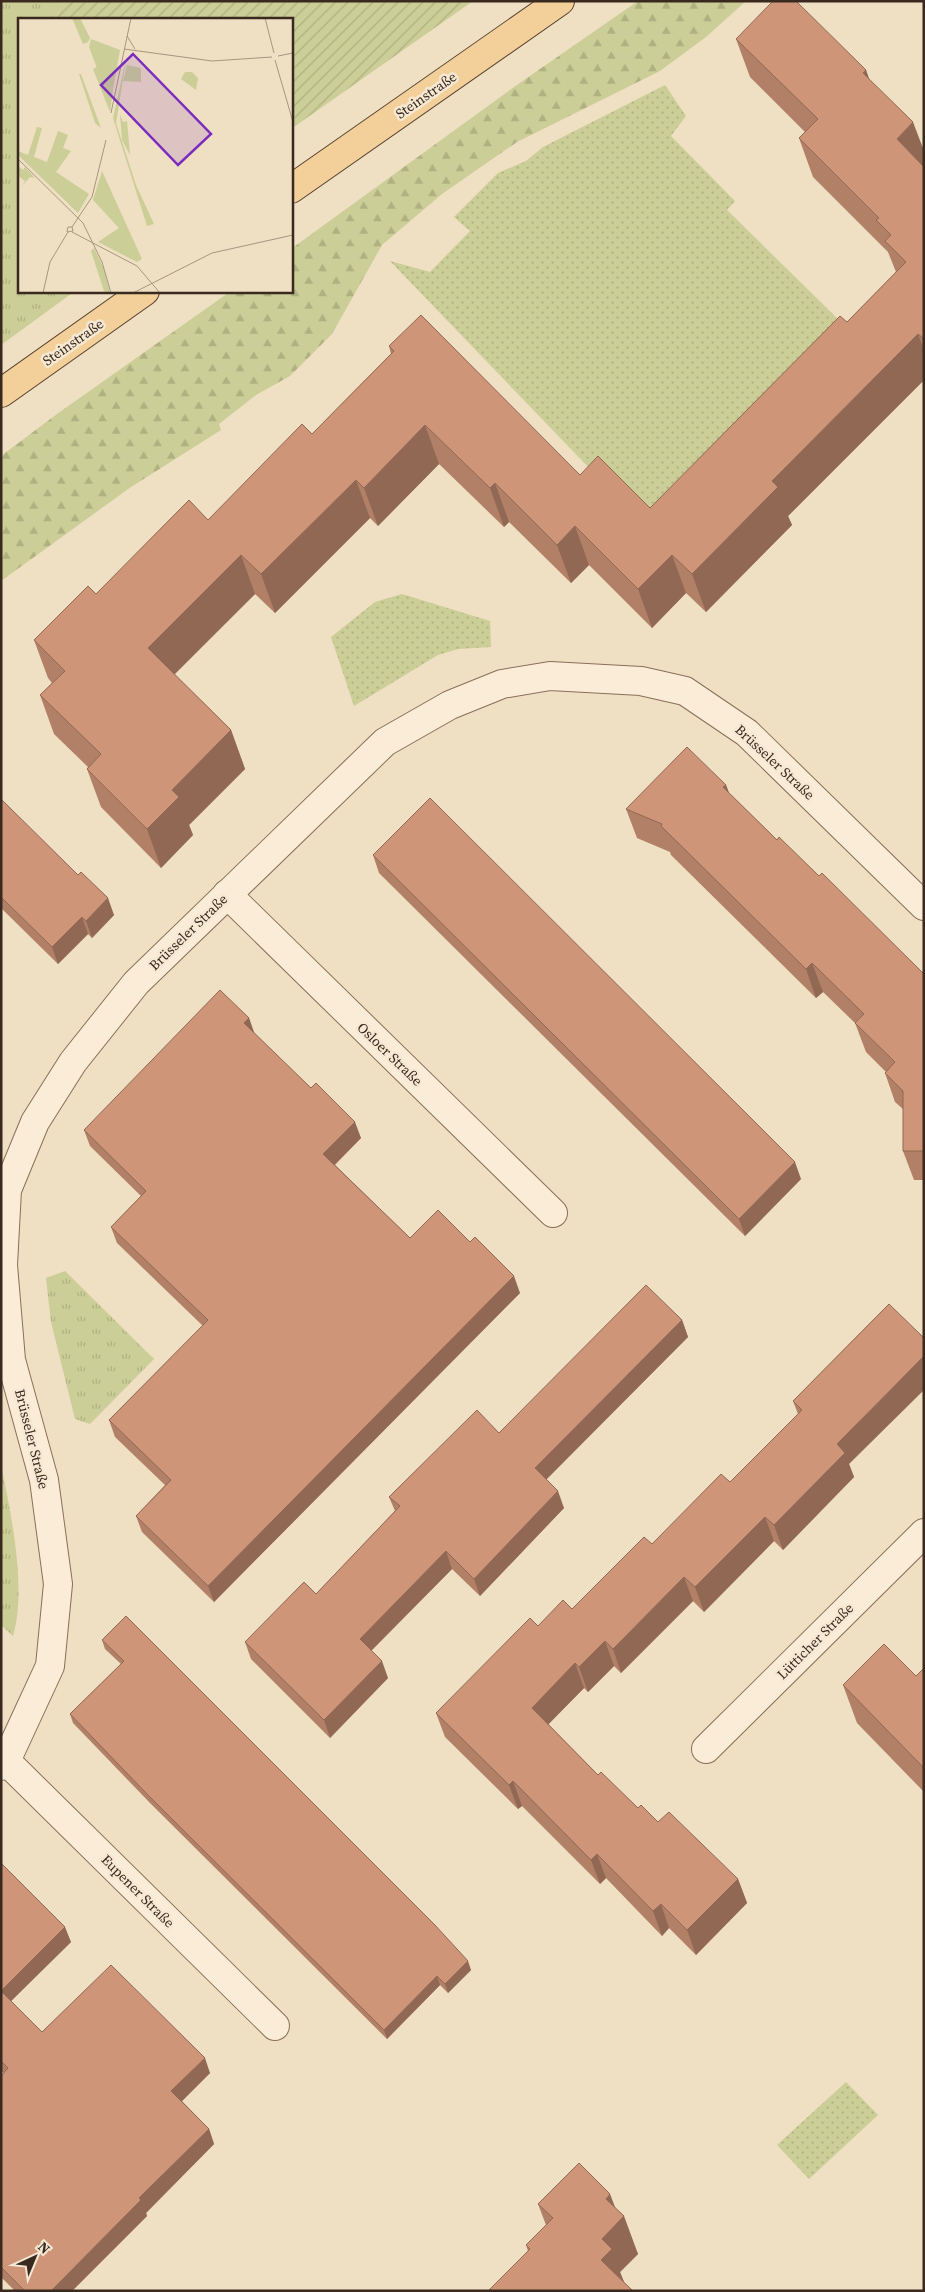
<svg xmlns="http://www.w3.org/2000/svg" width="925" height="2292" viewBox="0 0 925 2292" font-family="'Source Serif 4',serif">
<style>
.grass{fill:url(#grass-tufts)}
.forest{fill:url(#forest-firs)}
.park{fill:url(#park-dots)}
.garden{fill:url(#garden-furrows)}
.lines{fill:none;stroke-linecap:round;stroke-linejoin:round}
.minor-casing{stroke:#8a6f59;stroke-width:30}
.major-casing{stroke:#573e2e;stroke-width:30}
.minor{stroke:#faecd6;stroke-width:28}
.major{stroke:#f3d09a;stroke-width:28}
.wall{fill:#b18067}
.shaded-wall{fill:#906854}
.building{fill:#ce9578;stroke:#906854}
.labels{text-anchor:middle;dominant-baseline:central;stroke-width:5;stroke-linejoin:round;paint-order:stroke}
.street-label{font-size:14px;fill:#39291e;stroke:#f6e9d3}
.inset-road{fill:none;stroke:#a69681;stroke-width:1}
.view{fill:#7b2cbf;fill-opacity:0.15;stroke:#7b2cbf;stroke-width:2.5}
.inset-edge{fill:none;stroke:#39291e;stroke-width:2.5}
</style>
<defs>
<pattern id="grass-tufts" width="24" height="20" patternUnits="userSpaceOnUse" patternTransform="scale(1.25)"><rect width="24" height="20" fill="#cbce96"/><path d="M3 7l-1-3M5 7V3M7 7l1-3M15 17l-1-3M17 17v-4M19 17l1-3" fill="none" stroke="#afb181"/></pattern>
<pattern id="forest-firs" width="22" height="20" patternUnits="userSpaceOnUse" patternTransform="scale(1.25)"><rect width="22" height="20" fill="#cbce96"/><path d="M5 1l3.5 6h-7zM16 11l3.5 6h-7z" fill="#afb181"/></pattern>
<pattern id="park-dots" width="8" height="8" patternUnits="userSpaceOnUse" patternTransform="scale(1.25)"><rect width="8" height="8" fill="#cbce96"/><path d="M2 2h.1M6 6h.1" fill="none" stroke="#afb181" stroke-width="1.8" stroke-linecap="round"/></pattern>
<pattern id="garden-furrows" width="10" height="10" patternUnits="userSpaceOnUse" patternTransform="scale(1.25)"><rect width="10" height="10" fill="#cbce96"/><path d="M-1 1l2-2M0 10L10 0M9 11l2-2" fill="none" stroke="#afb181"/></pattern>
</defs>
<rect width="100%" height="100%" fill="#efdfc3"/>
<g class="grass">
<path d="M 1,1 L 64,1 L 56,19 L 19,19 L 19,291 L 75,291 L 1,345 Z"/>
<path d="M 65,1271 L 154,1359 L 90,1424 L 75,1419 L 51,1322 L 46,1278 Z"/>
<path d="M 1,1465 C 11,1513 27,1589 13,1636 L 1,1625 Z"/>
</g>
<path class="forest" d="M 638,1 L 746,1 L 706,37 L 660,71 L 517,142 L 442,194 L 382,245 L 332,334 L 290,376 L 256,395 L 219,424 L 221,430 L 131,487 L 1,581 L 1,456 L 57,414 L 231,291 L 291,291 L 291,249 L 514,87 Z"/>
<g class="park">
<path d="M 665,85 L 686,116 L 671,136 L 735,201 L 727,210 L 845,326 L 645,526 L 390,261 L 430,272 L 470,231 L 454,217 L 498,173 L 526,161 L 543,147 Z"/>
<path d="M 402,594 L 490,621 L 491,647 L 458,649 L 438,655 L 354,706 L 331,637 L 375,602 Z"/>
<path d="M 846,2082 L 878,2115 L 809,2179 L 777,2145 Z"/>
</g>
<path class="garden" d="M 64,1 L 473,1 L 291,129 L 291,19 L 56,19 Z"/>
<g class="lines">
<g class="minor-casing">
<g id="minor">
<path d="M 227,894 L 553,1213"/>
<path d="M 706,1749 L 924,1533"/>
<path d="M 1,1756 L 275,2026"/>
<path d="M 1,1766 L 6,1761 L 50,1666 L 58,1584 L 44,1480 L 11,1360 L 3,1265 L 7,1190 L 35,1122 L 73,1062 L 136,983 L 385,742 L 450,705 L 502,684 L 550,676 L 641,681 L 685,691 L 747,733 L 924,906"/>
</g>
</g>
<g class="major-casing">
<g id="major">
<path d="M 291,189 L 560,1"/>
<path d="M 1,393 L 145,291"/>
</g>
</g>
<use href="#minor" class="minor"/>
<use href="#major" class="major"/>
</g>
<g class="wall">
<path d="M 736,39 L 866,70 L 869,80 L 924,151 L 924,164 L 922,166 L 924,167 L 924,380 L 788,516 L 792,525 L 706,612 L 686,593 L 652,628 L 589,565 L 571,583 L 509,522 L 504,527 L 439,464 L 378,526 L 370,518 L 275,613 L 255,594 L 174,674 L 231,730 L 245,769 L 189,825 L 193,835 L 161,868 L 101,807 L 87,769 L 88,767 L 54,734 L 40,695 L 52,683 L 48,678 L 34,640 L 96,594 L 208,520 L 312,434 L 391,354 L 389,346 L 580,475 L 650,508 L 847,322 L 896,272 L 888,252 L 813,177 L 799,138 L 805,132 L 750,77 Z"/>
<path d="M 726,785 L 729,793 L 777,840 L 819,876 L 924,974 L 924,1180 L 914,1180 L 903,1151 L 903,1109 L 895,1102 L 885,1073 L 886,1072 L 866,1052 L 855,1023 L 823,992 L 816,998 L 671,855 L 670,852 L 637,838 L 626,809 Z"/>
<path d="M 1,799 L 114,915 L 92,938 L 88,934 L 58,964 L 1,908 Z"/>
<path d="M 373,855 L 801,1179 L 745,1236 L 379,873 Z"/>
<path d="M 249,1018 L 254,1033 L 361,1138 L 335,1165 L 410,1238 L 520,1293 L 214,1602 L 142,1532 L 136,1516 L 165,1485 L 115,1437 L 109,1420 L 203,1326 L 117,1243 L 111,1227 L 141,1196 L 90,1146 L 84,1130 Z"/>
<path d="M 889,1304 L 849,1464 L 854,1477 L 783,1550 L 774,1541 L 704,1612 L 693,1601 L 621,1673 L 614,1666 L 588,1692 L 584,1688 L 548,1724 L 598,1775 L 638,1808 L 738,1879 L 747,1903 L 696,1955 L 669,1928 L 662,1936 L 606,1878 L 600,1884 L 522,1806 L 518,1809 L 445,1737 L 436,1713 L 538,1626 L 572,1609 L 652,1544 L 730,1482 L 798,1414 L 793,1401 Z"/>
<path d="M 682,1320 L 688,1337 L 546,1479 L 564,1508 L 480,1596 L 452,1569 L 371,1651 L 388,1678 L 330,1738 L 251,1659 L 245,1642 L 316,1594 L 395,1511 L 389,1497 L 499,1433 Z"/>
<path d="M 102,1640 L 471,1970 L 448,1993 L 440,1985 L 387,2039 L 150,1803 L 73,1723 L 70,1714 L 121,1664 L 105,1649 Z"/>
<path d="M 924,1668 L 924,1792 L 857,1723 L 843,1685 L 916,1676 Z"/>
<path d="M 1,1863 L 71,1942 L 11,2001 L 42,2032 L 210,2073 L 182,2101 L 209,2129 L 214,2144 L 146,2213 L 147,2216 L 72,2291 L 15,2291 L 1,2277 L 1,2076 L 4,2073 L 1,2071 Z"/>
<path d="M 538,2204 L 615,2208 L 638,2254 L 620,2272 L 624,2282 L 528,2251 L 526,2245 L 546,2225 Z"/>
</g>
<g class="shaded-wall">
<path d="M 866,70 L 880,109 L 863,73 Z"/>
<path d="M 913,122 L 924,151 L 924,164 L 911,178 L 897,139 Z"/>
<path d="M 918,334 L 924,350 L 924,380 L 788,516 L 792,525 L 706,612 L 692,574 L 772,481 Z"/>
<path d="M 425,425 L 439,464 L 378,526 L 364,488 Z"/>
<path d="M 356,480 L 370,518 L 275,613 L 261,574 Z"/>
<path d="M 495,483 L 509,522 L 504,527 L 490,488 Z"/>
<path d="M 575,526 L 589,565 L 571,583 L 557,545 Z"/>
<path d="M 241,555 L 255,594 L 162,687 L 148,648 Z"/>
<path d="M 672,555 L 686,593 L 652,628 L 638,589 Z"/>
<path d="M 231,730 L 245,769 L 189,825 L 193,835 L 161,868 L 147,829 L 172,790 Z"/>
<path d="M 726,785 L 737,814 L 723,787 Z"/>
<path d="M 108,898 L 114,915 L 92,938 L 86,921 Z"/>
<path d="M 82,917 L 88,934 L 58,964 L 52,947 Z"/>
<path d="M 812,963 L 823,992 L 816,998 L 806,969 Z"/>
<path d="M 249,1018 L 255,1035 L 244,1023 Z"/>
<path d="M 355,1122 L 361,1138 L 329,1170 L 323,1154 Z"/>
<path d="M 795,1162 L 801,1179 L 745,1236 L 739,1219 Z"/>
<path d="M 514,1276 L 520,1293 L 214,1602 L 208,1586 Z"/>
<path d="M 682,1320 L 688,1337 L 541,1485 L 535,1468 Z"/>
<path d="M 924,1356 L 924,1390 L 849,1464 L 854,1477 L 783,1550 L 774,1525 L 837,1444 Z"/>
<path d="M 558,1491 L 564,1508 L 480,1596 L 474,1579 Z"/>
<path d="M 765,1517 L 774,1541 L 704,1612 L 695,1587 Z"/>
<path d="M 446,1551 L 452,1569 L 366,1656 L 360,1639 Z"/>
<path d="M 684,1577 L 693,1601 L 621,1673 L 613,1649 Z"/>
<path d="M 605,1641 L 614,1666 L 588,1692 L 579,1667 Z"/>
<path d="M 382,1661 L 388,1678 L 330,1738 L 324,1720 Z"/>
<path d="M 575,1663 L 584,1688 L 541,1732 L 532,1708 Z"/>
<path d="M 513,1781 L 522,1806 L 518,1809 L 509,1785 Z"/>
<path d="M 597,1854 L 606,1878 L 600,1884 L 591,1860 Z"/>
<path d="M 738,1879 L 747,1903 L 696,1955 L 687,1930 Z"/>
<path d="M 661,1904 L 669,1928 L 662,1936 L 653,1911 Z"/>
<path d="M 65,1927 L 71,1942 L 6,2006 L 1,1991 Z"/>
<path d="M 468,1961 L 471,1970 L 448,1993 L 445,1984 Z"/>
<path d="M 437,1976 L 440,1985 L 387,2039 L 384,2030 Z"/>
<path d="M 205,2058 L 210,2073 L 177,2106 L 171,2091 Z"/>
<path d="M 209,2129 L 214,2144 L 146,2213 L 147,2216 L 72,2291 L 51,2291 L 139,2198 Z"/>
<path d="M 610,2194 L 620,2220 L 624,2216 L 638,2254 L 620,2272 L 626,2287 L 601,2260 L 602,2239 L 606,2199 Z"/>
</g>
<g class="building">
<path d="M 773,1 L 796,1 L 866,70 L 863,73 L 913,122 L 897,139 L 924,167 L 924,339 L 918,334 L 772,481 L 778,487 L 692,574 L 672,555 L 638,589 L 575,526 L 557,545 L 495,483 L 490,488 L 425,425 L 364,488 L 356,480 L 261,574 L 241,555 L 148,648 L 231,730 L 172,790 L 179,797 L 147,829 L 87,769 L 101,754 L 40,695 L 65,671 L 34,640 L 88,586 L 96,594 L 189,500 L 208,520 L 302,424 L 312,434 L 394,351 L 389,346 L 421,315 L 580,475 L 598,456 L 650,508 L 840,316 L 847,322 L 906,262 L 885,241 L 891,235 L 876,220 L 879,218 L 799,138 L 818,119 L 736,39 Z"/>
<path d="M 687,747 L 726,785 L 723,787 L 777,840 L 779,837 L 819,876 L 822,873 L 924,974 L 924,1151 L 903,1151 L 903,1091 L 885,1073 L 895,1062 L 855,1023 L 864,1014 L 812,963 L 806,969 L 661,826 L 662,824 L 626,809 Z"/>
<path d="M 430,798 L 795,1162 L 739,1219 L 373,855 Z"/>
<path d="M 1,799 L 78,875 L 81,872 L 108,898 L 86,921 L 82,917 L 52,947 L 1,897 Z"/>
<path d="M 220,990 L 249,1018 L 244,1023 L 311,1088 L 316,1083 L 355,1122 L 323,1154 L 410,1238 L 438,1210 L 470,1242 L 475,1237 L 514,1276 L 208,1586 L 136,1516 L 171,1480 L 109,1420 L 208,1320 L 111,1227 L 146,1191 L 84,1130 Z"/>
<path d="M 646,1285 L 682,1320 L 535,1468 L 558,1491 L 474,1579 L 446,1551 L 360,1639 L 382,1661 L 324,1720 L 245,1642 L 304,1582 L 316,1594 L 400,1506 L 389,1497 L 477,1410 L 499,1433 Z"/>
<path d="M 889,1304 L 924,1338 L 924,1356 L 837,1444 L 845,1453 L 774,1525 L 765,1517 L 695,1587 L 684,1577 L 613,1649 L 605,1641 L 579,1667 L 575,1663 L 532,1708 L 598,1775 L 601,1772 L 638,1808 L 641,1805 L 658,1822 L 669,1812 L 738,1879 L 687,1930 L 661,1904 L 653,1911 L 597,1854 L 591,1860 L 513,1781 L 509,1785 L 436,1713 L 530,1618 L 538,1626 L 563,1600 L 572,1609 L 644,1537 L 652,1544 L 721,1474 L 730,1482 L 802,1410 L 793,1401 Z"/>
<path d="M 126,1616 L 434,1924 L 468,1961 L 445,1984 L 437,1976 L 384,2030 L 147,1794 L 70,1714 L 124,1661 L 102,1640 Z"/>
<path d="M 884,1644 L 916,1676 L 924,1668 L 924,1768 L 843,1685 Z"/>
<path d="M 1,1863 L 65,1927 L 1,1991 Z"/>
<path d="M 111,1965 L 205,2058 L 171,2091 L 209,2129 L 139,2198 L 141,2200 L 51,2291 L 25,2291 L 1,2267 L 1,2076 L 8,2068 L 1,2061 L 1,1991 L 42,2032 Z"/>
<path d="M 579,2163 L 610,2194 L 606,2199 L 624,2216 L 602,2239 L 612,2249 L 601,2260 L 633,2291 L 488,2291 L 530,2249 L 526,2245 L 553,2218 L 538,2204 Z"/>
</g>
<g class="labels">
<g class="street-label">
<text transform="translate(426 95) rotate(-35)">Steinstraße</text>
<text transform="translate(73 342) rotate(-35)">Steinstraße</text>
<text transform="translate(775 762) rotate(43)">Brüsseler Straße</text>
<text transform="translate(188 932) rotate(-44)">Brüsseler Straße</text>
<text transform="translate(390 1054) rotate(44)">Osloer Straße</text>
<text transform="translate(32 1439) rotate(76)">Brüsseler Straße</text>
<text transform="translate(815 1641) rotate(-45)">Lütticher Straße</text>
<text transform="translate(138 1891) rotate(45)">Eupener Straße</text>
</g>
</g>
<g transform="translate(18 18)">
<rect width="275" height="275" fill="#efdfc3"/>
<path d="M 79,49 L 85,66 L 95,72 L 92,94 L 75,51 ZM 61,56 L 63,56 L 83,110 L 77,105 ZM 102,96 L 105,104 L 109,103 L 112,137 L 104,122 ZM 76,230 L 86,251 L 92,275 L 86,273 L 73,233 Z" fill="#cbce96"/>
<path d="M 109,37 L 98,105 L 118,167 L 136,206 L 129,208 L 95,100 ZM 0,148 L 5,152 L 7,149 L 17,160 L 12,159 L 4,168 L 7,163 L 0,158 Z" fill="#cbce96"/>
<path d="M 109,47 L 123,50 L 123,64 L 105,63 ZM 167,54 L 174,54 L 180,60 L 178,72 L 163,61 Z" fill="#cbce96"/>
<path d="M 54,0 L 62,0 L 72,20 L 70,24 L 65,26 ZM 73,21 L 102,32 L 95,72 L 85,66 L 71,29 ZM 19,109 L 24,110 L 16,139 L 29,144 L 40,113 L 50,117 L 45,130 L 53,133 L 38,154 L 71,176 L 60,195 L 0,137 L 0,133 L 10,137 ZM 84,153 L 124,241 L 119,244 L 80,224 L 101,210 L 75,182 Z" fill="#cbce96"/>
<path class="inset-road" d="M 247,0 L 256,35M 109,18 L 117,31M 106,31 L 194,43 L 254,39M 260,38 L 275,35M 257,42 L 275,104M 93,95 L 113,0M 0,141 L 65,205 L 84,244 L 93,275M 54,209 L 50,209 L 49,214 L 55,213 L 54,209 L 74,179 L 88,122M 54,214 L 119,248 L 142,275M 25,275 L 32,244 L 50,214M 115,275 L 194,235 L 275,217"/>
<path class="view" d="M 115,36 L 193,116 L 160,147 L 83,67 Z"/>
<rect width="275" height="275" class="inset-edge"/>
</g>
<rect width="925" height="2292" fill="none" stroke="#39291e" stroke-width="5"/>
<g transform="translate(35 2257) rotate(44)" stroke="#f6e9d3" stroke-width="4" paint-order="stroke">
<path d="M0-4L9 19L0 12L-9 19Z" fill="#39291e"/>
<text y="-8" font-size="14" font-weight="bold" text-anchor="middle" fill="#39291e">N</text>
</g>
</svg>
